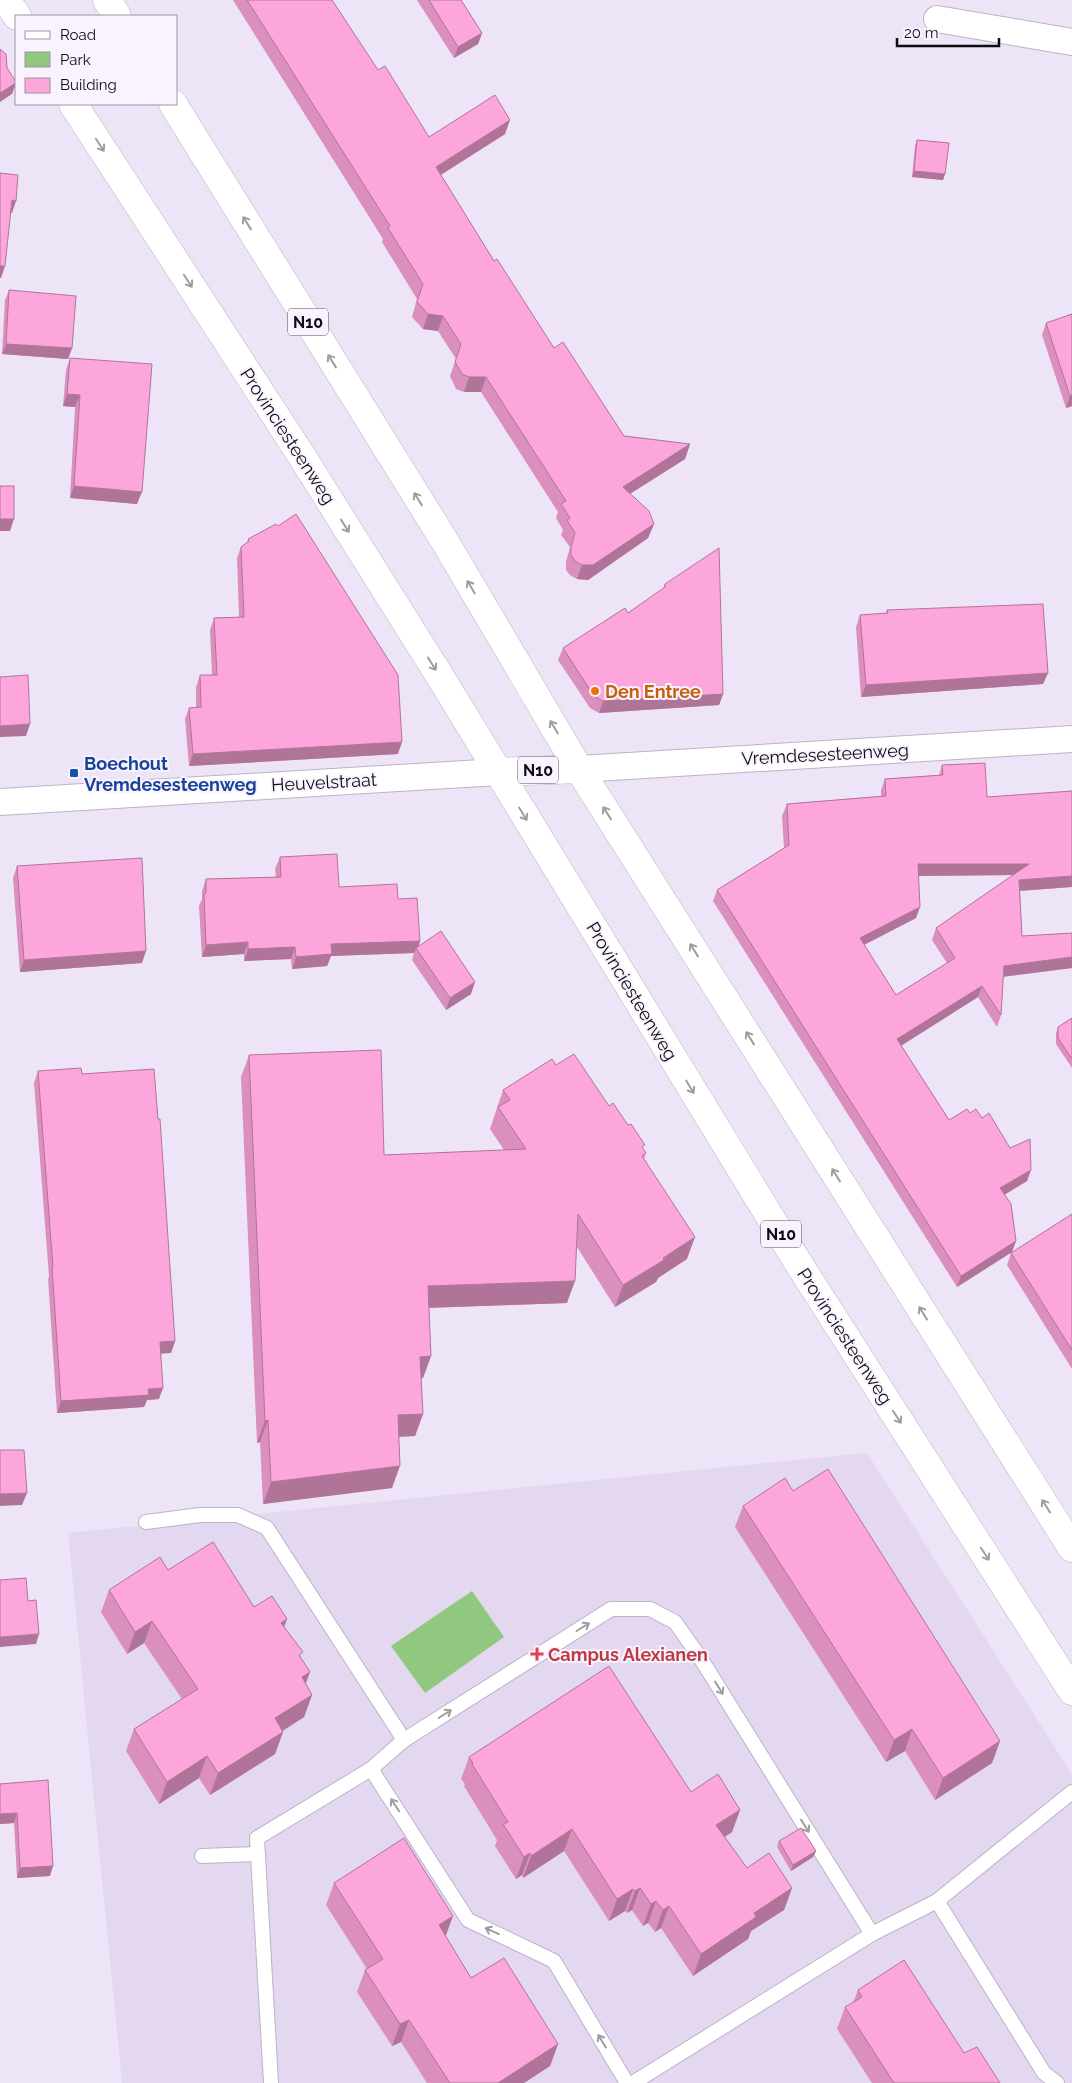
<svg xmlns="http://www.w3.org/2000/svg" width="1072" height="2083" viewBox="0 0 1072 2083" font-family="Raleway,sans-serif">
<style>
.built{fill:#e4d7f0}
.green{fill:#90c880}
.lines{fill:none;stroke-linecap:round;stroke-linejoin:round}
.lane-casing{stroke:#bcb3c5;stroke-width:16}
.street-casing{stroke:#bcb3c5;stroke-width:28}
.primary-casing{stroke:#bcb3c5;stroke-width:29}
.lane{stroke:#fff;stroke-width:14}
.street{stroke:#fff;stroke-width:26}
.primary{stroke:#fff;stroke-width:28}
.wall{fill:#da8fbc;fill-rule:evenodd}
.shaded-wall{fill:#b17499}
.building{fill:#fda6db;stroke:#b17499;fill-rule:evenodd}
.oneway{stroke:#9f9da0}
.food-dot{fill:#e8710a;stroke:#f9f3ff;stroke-width:2}
.transit-dot{fill:#1a4fb4;stroke:#f9f3ff;stroke-width:2}
.health-dot{fill:#e0444e;stroke:#f9f3ff;stroke-width:2}
.labels{text-anchor:middle;dominant-baseline:central;stroke-width:4;stroke-linejoin:round;paint-order:stroke}
.shield{fill:#f9f3ff;stroke:#545158;stroke-width:1}
.shield-label{font-size:16px;font-weight:bold;fill:#0e0b11}
.street-label{font-size:18px;fill:#0e0b11;stroke:#f9f3ff}
.food-label{font-size:18px;font-weight:bold;fill:#c56008;stroke:#f9f3ff;text-anchor:start}
.transit-label{font-size:18px;font-weight:bold;fill:#164399;stroke:#f9f3ff;text-anchor:start}
.health-label{font-size:18px;font-weight:bold;fill:#be3a42;stroke:#f9f3ff;text-anchor:start}
</style>
<rect width="100%" height="100%" fill="#ede4f7"/>
<path class="built" d="M 867,1453 L 1072,1774 L 1072,2083 L 122,2083 L 68,1533 Z"/>
<path class="green" d="M 472,1591 L 504,1637 L 425,1693 L 391,1646 Z"/>
<g class="lines">
<g class="lane-casing">
<g id="lane">
<path d="M 146,1522 L 200,1515 L 238,1515 L 267,1528 L 404,1740"/>
<path d="M 371,1769 L 468,1920 L 554,1961 L 627,2083"/>
<path d="M 202,1856 L 258,1854"/>
<path d="M 937,1901 L 1044,2073 L 1057,2083"/>
<path d="M 271,2083 L 257,1838 L 371,1769 L 404,1740 L 611,1609 L 650,1609 L 675,1622 L 701,1659 L 872,1934"/>
<path d="M 633,2083 L 872,1934 L 937,1901 L 1072,1792"/>
</g>
</g>
<g class="street-casing">
<g id="street">
<path d="M 937,19 L 1072,42"/>
<path d="M 579,769 L 1072,739"/>
<path d="M 0,802 L 498,772"/>
</g>
</g>
<g class="primary-casing">
<g id="primary">
<path d="M 6,0 L 17,16"/>
<path d="M 107,0 L 117,16"/>
<path d="M 73,104 L 301,455 L 441,678 L 797,1261 L 1072,1691"/>
<path d="M 173,104 L 444,540 L 579,769 L 1072,1548"/>
<path d="M 498,772 L 579,769"/>
</g>
</g>
<use href="#lane" class="lane"/>
<use href="#street" class="street"/>
<use href="#primary" class="primary"/>
</g>
<g class="wall">
<path d="M 233,0 L 332,0 L 378,70 L 429,137 L 505,134 L 441,175 L 494,261 L 554,348 L 624,436 L 690,444 L 685,459 L 630,494 L 654,524 L 648,538 L 588,580 L 577,579 L 570,575 L 566,570 L 566,562 L 570,547 L 561,535 L 563,530 L 556,518 L 558,512 L 481,392 L 464,392 L 456,389 L 450,376 L 456,359 L 438,331 L 423,329 L 412,317 L 417,299 L 382,242 L 383,239 Z"/>
<path d="M 417,0 L 461,0 L 482,33 L 478,44 L 454,58 Z"/>
<path d="M 917,140 L 945,174 L 943,180 L 912,177 L 915,146 Z"/>
<path d="M 9,290 L 72,348 L 68,359 L 2,354 L 5,300 Z"/>
<path d="M 1072,314 L 1072,406 L 1066,408 L 1042,335 L 1046,323 Z"/>
<path d="M 70,358 L 137,504 L 70,498 L 75,407 L 63,406 L 66,370 Z"/>
<path d="M 248,539 L 398,754 L 189,766 L 185,719 L 189,708 L 196,707 L 196,687 L 200,675 L 212,675 L 210,630 L 214,618 L 239,617 L 237,558 L 241,547 L 247,543 Z"/>
<path d="M 665,584 L 723,694 L 719,705 L 599,713 L 590,708 L 558,660 L 563,648 L 628,613 L 663,589 Z"/>
<path d="M 887,610 L 1048,673 L 1043,684 L 861,697 L 856,627 L 860,615 L 886,613 Z"/>
<path d="M 942,765 L 987,797 L 1072,791 L 1072,887 L 1020,891 L 1022,936 L 1072,933 L 1072,968 L 1003,977 L 1001,1015 L 997,1027 L 978,997 L 901,1045 L 949,1120 L 970,1113 L 982,1118 L 1031,1170 L 1027,1181 L 1005,1194 L 1016,1241 L 1012,1252 L 957,1287 L 713,901 L 717,890 L 784,848 L 782,816 L 787,804 L 881,796 L 881,790 L 885,779 L 939,775 ZM 1013,875 L 936,928 L 932,940 L 947,963 L 896,995 L 864,945 L 916,918 L 918,876 Z"/>
<path d="M 280,857 L 339,887 L 398,899 L 420,941 L 419,946 L 471,994 L 446,1010 L 412,960 L 414,953 L 331,956 L 327,966 L 292,969 L 291,959 L 244,961 L 244,954 L 202,957 L 199,906 L 202,899 L 202,891 L 206,879 L 276,877 L 275,869 Z"/>
<path d="M 17,866 L 142,963 L 20,972 L 13,878 Z"/>
<path d="M 1072,1018 L 1072,1068 L 1056,1044 L 1056,1033 L 1058,1027 Z"/>
<path d="M 249,1055 L 384,1155 L 504,1150 L 490,1129 L 503,1090 L 556,1065 L 609,1106 L 646,1153 L 644,1159 L 687,1259 L 658,1278 L 656,1282 L 615,1307 L 577,1247 L 567,1303 L 429,1308 L 431,1356 L 423,1378 L 421,1378 L 423,1414 L 415,1436 L 398,1437 L 392,1488 L 263,1504 L 260,1442 L 257,1443 L 241,1077 Z"/>
<path d="M 38,1071 L 82,1074 L 175,1341 L 171,1353 L 161,1353 L 159,1399 L 147,1400 L 144,1407 L 57,1413 L 48,1279 L 49,1276 L 34,1083 Z"/>
<path d="M 1072,1214 L 1072,1369 L 1007,1265 L 1011,1253 Z"/>
<path d="M 793,1491 L 1000,1741 L 992,1763 L 935,1800 L 905,1751 L 886,1762 L 735,1527 L 743,1506 Z"/>
<path d="M 168,1570 L 254,1607 L 287,1619 L 284,1626 L 301,1657 L 306,1684 L 312,1695 L 304,1717 L 283,1731 L 283,1732 L 275,1754 L 210,1795 L 199,1778 L 159,1804 L 126,1751 L 134,1729 L 182,1699 L 144,1643 L 127,1654 L 101,1612 L 109,1590 Z"/>
<path d="M 469,1757 L 691,1792 L 740,1810 L 732,1832 L 725,1837 L 747,1868 L 792,1888 L 784,1910 L 751,1931 L 748,1939 L 693,1976 L 661,1928 L 655,1932 L 648,1923 L 643,1926 L 632,1910 L 627,1913 L 625,1911 L 609,1921 L 564,1851 L 523,1878 L 522,1875 L 516,1879 L 495,1846 L 497,1840 L 464,1786 L 465,1784 L 461,1779 Z"/>
<path d="M 48,1780 L 50,1876 L 17,1878 L 14,1823 L 0,1824 L 0,1784 Z"/>
<path d="M 779,1841 L 816,1851 L 813,1857 L 791,1871 L 777,1847 Z"/>
<path d="M 334,1883 L 445,1936 L 471,1978 L 558,2044 L 550,2066 L 524,2083 L 427,2083 L 401,2042 L 392,2046 L 357,1992 L 365,1970 L 367,1969 L 326,1905 Z"/>
<path d="M 858,1990 L 964,2053 L 1000,2083 L 872,2083 L 837,2029 L 845,2007 L 853,2003 Z"/>
</g>
<g class="shaded-wall">
<path d="M 482,33 L 478,44 L 454,58 L 458,47 Z"/>
<path d="M 16,83 L 12,94 L 0,102 L 0,93 Z"/>
<path d="M 510,120 L 505,134 L 431,181 L 436,167 Z"/>
<path d="M 914,171 L 945,174 L 943,180 L 912,177 Z"/>
<path d="M 12,200 L 16,201 L 12,213 L 7,212 Z"/>
<path d="M 0,266 L 5,266 L 1,278 L 0,278 Z"/>
<path d="M 428,314 L 443,316 L 438,331 L 423,329 Z"/>
<path d="M 6,344 L 72,348 L 68,359 L 2,354 Z"/>
<path d="M 469,377 L 486,377 L 481,392 L 464,392 Z"/>
<path d="M 67,394 L 80,395 L 75,407 L 63,406 Z"/>
<path d="M 1072,395 L 1072,406 L 1066,408 L 1070,396 Z"/>
<path d="M 690,444 L 685,459 L 617,502 L 623,487 Z"/>
<path d="M 74,486 L 142,492 L 137,504 L 70,498 Z"/>
<path d="M 0,519 L 14,519 L 10,531 L 0,531 Z"/>
<path d="M 654,524 L 648,538 L 588,580 L 577,579 L 582,565 Z"/>
<path d="M 1048,673 L 1043,684 L 861,697 L 866,685 Z"/>
<path d="M 723,694 L 719,705 L 599,713 L 603,701 Z"/>
<path d="M 30,724 L 26,736 L 0,737 L 0,726 Z"/>
<path d="M 402,742 L 398,754 L 189,766 L 193,754 Z"/>
<path d="M 918,864 L 1029,864 L 1025,875 L 913,876 Z"/>
<path d="M 1072,876 L 1072,887 L 1015,891 L 1019,880 Z"/>
<path d="M 920,907 L 916,918 L 856,949 L 860,938 Z"/>
<path d="M 420,941 L 417,950 L 416,948 L 414,953 L 331,956 L 327,966 L 292,969 L 296,957 L 331,944 Z"/>
<path d="M 248,942 L 244,954 L 202,957 L 206,945 Z"/>
<path d="M 295,947 L 291,959 L 244,961 L 248,949 Z"/>
<path d="M 146,951 L 142,963 L 20,972 L 24,960 Z"/>
<path d="M 1072,957 L 1072,968 L 1000,977 L 1004,966 Z"/>
<path d="M 475,982 L 471,994 L 446,1010 L 450,998 Z"/>
<path d="M 982,986 L 978,997 L 893,1051 L 897,1039 Z"/>
<path d="M 1031,1170 L 1027,1181 L 996,1200 L 1000,1188 Z"/>
<path d="M 695,1237 L 687,1259 L 658,1278 L 656,1282 L 615,1307 L 623,1285 Z"/>
<path d="M 1016,1241 L 1012,1252 L 957,1287 L 961,1276 Z"/>
<path d="M 575,1281 L 567,1303 L 420,1308 L 428,1286 Z"/>
<path d="M 175,1341 L 171,1353 L 156,1354 L 160,1342 Z"/>
<path d="M 431,1356 L 423,1378 L 413,1379 L 420,1357 Z"/>
<path d="M 163,1388 L 159,1399 L 147,1400 L 144,1407 L 57,1413 L 61,1401 L 148,1389 Z"/>
<path d="M 423,1414 L 415,1436 L 390,1437 L 398,1415 Z"/>
<path d="M 268,1420 L 260,1442 L 257,1443 L 265,1421 Z"/>
<path d="M 400,1466 L 392,1488 L 263,1504 L 271,1482 Z"/>
<path d="M 27,1493 L 22,1505 L 0,1506 L 0,1494 Z"/>
<path d="M 287,1619 L 279,1641 L 281,1623 Z"/>
<path d="M 152,1621 L 144,1643 L 127,1654 L 135,1632 Z"/>
<path d="M 39,1634 L 36,1644 L 0,1647 L 0,1637 Z"/>
<path d="M 310,1672 L 302,1694 L 302,1677 Z"/>
<path d="M 312,1695 L 304,1717 L 267,1740 L 275,1718 Z"/>
<path d="M 912,1729 L 905,1751 L 886,1762 L 894,1740 Z"/>
<path d="M 283,1732 L 275,1754 L 210,1795 L 218,1773 Z"/>
<path d="M 1000,1741 L 992,1763 L 935,1800 L 943,1778 Z"/>
<path d="M 207,1756 L 199,1778 L 159,1804 L 167,1782 Z"/>
<path d="M 740,1810 L 732,1832 L 708,1847 L 716,1825 Z"/>
<path d="M 17,1813 L 14,1823 L 0,1824 L 0,1814 Z"/>
<path d="M 572,1829 L 564,1851 L 523,1878 L 531,1856 Z"/>
<path d="M 816,1851 L 813,1857 L 791,1871 L 793,1865 Z"/>
<path d="M 530,1853 L 522,1875 L 516,1879 L 524,1857 Z"/>
<path d="M 53,1866 L 50,1876 L 17,1878 L 20,1868 Z"/>
<path d="M 640,1888 L 632,1910 L 627,1913 L 635,1891 Z"/>
<path d="M 792,1888 L 784,1910 L 751,1931 L 748,1939 L 693,1976 L 701,1954 L 754,1913 Z"/>
<path d="M 633,1889 L 625,1911 L 609,1921 L 617,1899 Z"/>
<path d="M 656,1901 L 648,1923 L 643,1926 L 651,1904 Z"/>
<path d="M 669,1906 L 661,1928 L 655,1932 L 663,1910 Z"/>
<path d="M 453,1916 L 445,1938 L 439,1925 Z"/>
<path d="M 409,2020 L 401,2042 L 392,2046 L 400,2024 Z"/>
<path d="M 558,2044 L 550,2066 L 524,2083 L 498,2083 Z"/>
</g>
<g class="building">
<path d="M 247,0 L 332,0 L 378,70 L 385,66 L 429,137 L 495,95 L 510,120 L 436,167 L 494,261 L 497,259 L 554,348 L 563,342 L 624,436 L 690,444 L 623,487 L 649,511 L 654,524 L 593,565 L 582,565 L 575,561 L 571,555 L 571,547 L 575,533 L 567,520 L 570,518 L 561,504 L 566,501 L 486,377 L 469,377 L 462,374 L 455,362 L 461,344 L 443,316 L 428,314 L 417,302 L 423,284 L 388,228 L 390,226 Z"/>
<path d="M 429,0 L 461,0 L 482,33 L 458,47 Z"/>
<path d="M 0,49 L 6,54 L 7,68 L 16,82 L 16,83 L 0,93 Z"/>
<path d="M 917,140 L 949,143 L 945,174 L 914,171 Z"/>
<path d="M 0,173 L 18,175 L 16,201 L 12,200 L 5,266 L 0,266 Z"/>
<path d="M 9,290 L 76,296 L 72,348 L 6,344 Z"/>
<path d="M 1072,314 L 1072,395 L 1070,396 L 1046,323 Z"/>
<path d="M 70,358 L 152,364 L 142,492 L 74,486 L 80,395 L 67,394 Z"/>
<rect x="0" y="486" width="14" height="33"/>
<path d="M 296,514 L 398,675 L 402,742 L 193,754 L 189,708 L 201,707 L 200,675 L 217,675 L 214,618 L 244,617 L 241,547 L 249,541 L 248,539 L 276,524 L 278,526 Z"/>
<path d="M 719,548 L 723,694 L 603,701 L 594,696 L 563,648 L 625,608 L 628,613 L 665,587 L 665,584 Z"/>
<path d="M 1043,604 L 1048,673 L 866,685 L 860,615 L 888,613 L 887,610 Z"/>
<path d="M 28,675 L 30,724 L 0,726 L 0,677 Z"/>
<path d="M 985,763 L 987,797 L 1072,791 L 1072,876 L 1019,880 L 1022,936 L 1072,933 L 1072,957 L 1004,966 L 1001,1015 L 982,986 L 897,1039 L 949,1120 L 967,1109 L 970,1113 L 976,1109 L 982,1118 L 989,1113 L 1010,1148 L 1030,1139 L 1031,1170 L 1000,1188 L 1011,1204 L 1016,1241 L 961,1276 L 717,890 L 789,845 L 787,804 L 886,796 L 885,779 L 943,775 L 942,765 ZM 918,864 L 1029,864 L 936,928 L 955,958 L 896,995 L 860,938 L 920,907 Z"/>
<path d="M 337,854 L 339,887 L 397,884 L 398,899 L 417,898 L 420,941 L 331,944 L 332,954 L 296,957 L 295,947 L 248,949 L 248,942 L 206,945 L 204,894 L 206,893 L 206,879 L 281,877 L 280,857 Z"/>
<path d="M 142,858 L 146,951 L 24,960 L 17,866 Z"/>
<path d="M 441,931 L 475,982 L 450,998 L 416,948 Z"/>
<path d="M 1072,1018 L 1072,1059 L 1058,1038 L 1058,1027 Z"/>
<path d="M 381,1050 L 384,1155 L 526,1149 L 498,1107 L 510,1100 L 503,1090 L 552,1059 L 556,1065 L 574,1054 L 609,1106 L 613,1103 L 628,1125 L 631,1124 L 645,1145 L 642,1147 L 646,1153 L 642,1156 L 695,1237 L 663,1258 L 664,1260 L 623,1285 L 578,1214 L 575,1281 L 428,1286 L 431,1356 L 420,1357 L 423,1414 L 398,1415 L 400,1466 L 271,1482 L 268,1420 L 265,1421 L 249,1055 Z"/>
<path d="M 81,1068 L 82,1074 L 154,1069 L 158,1119 L 160,1119 L 175,1341 L 160,1342 L 163,1388 L 148,1389 L 149,1395 L 61,1401 L 52,1267 L 53,1267 L 38,1071 Z"/>
<path d="M 1072,1214 L 1072,1350 L 1011,1253 Z"/>
<path d="M 0,1450 L 24,1450 L 27,1493 L 0,1494 Z"/>
<path d="M 828,1469 L 1000,1741 L 943,1778 L 912,1729 L 894,1740 L 743,1506 L 785,1478 L 793,1491 Z"/>
<path d="M 213,1542 L 254,1607 L 272,1596 L 287,1619 L 281,1623 L 303,1652 L 299,1655 L 310,1672 L 302,1677 L 312,1695 L 275,1718 L 283,1732 L 218,1773 L 207,1756 L 167,1782 L 134,1729 L 198,1689 L 152,1621 L 135,1632 L 109,1590 L 160,1557 L 168,1570 Z"/>
<path d="M 26,1578 L 28,1601 L 36,1600 L 39,1634 L 0,1637 L 0,1580 Z"/>
<path d="M 609,1666 L 691,1792 L 718,1774 L 740,1810 L 716,1825 L 747,1868 L 769,1853 L 792,1888 L 754,1913 L 756,1917 L 701,1954 L 669,1906 L 663,1910 L 656,1901 L 651,1904 L 640,1888 L 635,1891 L 633,1889 L 617,1899 L 572,1829 L 531,1856 L 530,1853 L 524,1857 L 503,1824 L 508,1822 L 472,1764 L 473,1763 L 469,1757 Z"/>
<path d="M 48,1780 L 53,1866 L 20,1868 L 17,1813 L 0,1814 L 0,1784 Z"/>
<path d="M 801,1828 L 816,1851 L 793,1865 L 779,1841 Z"/>
<path d="M 404,1838 L 453,1916 L 439,1925 L 471,1978 L 504,1958 L 558,2044 L 498,2083 L 450,2083 L 409,2020 L 400,2024 L 365,1970 L 383,1959 L 334,1883 Z"/>
<path d="M 904,1960 L 964,2053 L 977,2047 L 1000,2083 L 894,2083 L 845,2007 L 862,1997 L 858,1990 Z"/>
</g>
<defs><path id="oneway-shaft" d="M-6 0H5M1.5-3L5.5 0L1.5 3" fill="none" stroke-width="1.6" stroke-linecap="round" stroke-linejoin="round" transform="scale(1.25)"/></defs>
<g class="oneway">
<use href="#oneway-shaft" transform="translate(100 145) rotate(57)"/>
<use href="#oneway-shaft" transform="translate(247 223) rotate(-122)"/>
<use href="#oneway-shaft" transform="translate(188 281) rotate(57)"/>
<use href="#oneway-shaft" transform="translate(332 361) rotate(-122)"/>
<use href="#oneway-shaft" transform="translate(418 499) rotate(-122)"/>
<use href="#oneway-shaft" transform="translate(345 526) rotate(58)"/>
<use href="#oneway-shaft" transform="translate(471 587) rotate(-120)"/>
<use href="#oneway-shaft" transform="translate(432 664) rotate(58)"/>
<use href="#oneway-shaft" transform="translate(554 727) rotate(-121)"/>
<use href="#oneway-shaft" transform="translate(607 813) rotate(-122)"/>
<use href="#oneway-shaft" transform="translate(523 814) rotate(59)"/>
<use href="#oneway-shaft" transform="translate(694 950) rotate(-122)"/>
<use href="#oneway-shaft" transform="translate(750 1038) rotate(-122)"/>
<use href="#oneway-shaft" transform="translate(690 1087) rotate(59)"/>
<use href="#oneway-shaft" transform="translate(836 1175) rotate(-122)"/>
<use href="#oneway-shaft" transform="translate(923 1313) rotate(-122)"/>
<use href="#oneway-shaft" transform="translate(897 1417) rotate(57)"/>
<use href="#oneway-shaft" transform="translate(1046 1506) rotate(-122)"/>
<use href="#oneway-shaft" transform="translate(985 1554) rotate(57)"/>
<use href="#oneway-shaft" transform="translate(583 1627) rotate(-32)"/>
<use href="#oneway-shaft" transform="translate(719 1688) rotate(58)"/>
<use href="#oneway-shaft" transform="translate(445 1714) rotate(-32)"/>
<use href="#oneway-shaft" transform="translate(395 1805) rotate(-123)"/>
<use href="#oneway-shaft" transform="translate(805 1826) rotate(58)"/>
<use href="#oneway-shaft" transform="translate(492 1931) rotate(-155)"/>
<use href="#oneway-shaft" transform="translate(602 2041) rotate(-121)"/>
</g>
<circle class="food-dot" cx="595" cy="691" r="5"/>
<rect class="transit-dot" x="69" y="768" width="10" height="10" rx="2.5"/>
<path class="health-dot" d="M534.5 1646.5h5v5h5v5h-5v5h-5v-5h-5v-5h5z"/>
<g class="labels">
<g class="shield">
<rect x="288" y="308.5" width="40" height="27" rx="4"/>
<rect x="518" y="756.5" width="40" height="27" rx="4"/>
<rect x="761" y="1220.5" width="40" height="27" rx="4"/>
</g>
<g class="shield-label">
<text x="308" y="322">N10</text>
<text x="538" y="770">N10</text>
<text x="781" y="1234">N10</text>
</g>
<g class="street-label">
<text transform="translate(288 436) rotate(57)">Provinciesteenweg</text>
<text transform="translate(825 754) rotate(-3)">Vremdesesteenweg</text>
<text transform="translate(324 782) rotate(-3)">Heuvelstraat</text>
<text transform="translate(632 991) rotate(59)">Provinciesteenweg</text>
<text transform="translate(845 1336) rotate(57)">Provinciesteenweg</text>
</g>
<g class="food-label">
<text x="605" y="691">Den Entree</text>
</g>
<g class="transit-label">
<text x="84" y="763">Boechout<tspan x="84" dy="21">Vremdesesteenweg</tspan></text>
</g>
<g class="health-label">
<text x="548" y="1654">Campus Alexianen</text>
</g>
</g>
<rect x="15" y="15" width="162" height="90" fill="#f9f3ff" stroke="#9b96a0"/>
<rect x="25" y="31" width="25" height="8" fill="#ffffff" stroke="#9b96a0"/>
<text x="60" y="40" font-size="15" fill="#0e0b11">Road</text>
<rect x="25" y="52" width="25" height="15" fill="#90c880" stroke="#9b96a0"/>
<text x="60" y="65" font-size="15" fill="#0e0b11">Park</text>
<rect x="25" y="78" width="25" height="15" fill="#fda6db" stroke="#9b96a0"/>
<text x="60" y="90" font-size="15" fill="#0e0b11">Building</text>
<path d="M897 38v8h102v-8" fill="none" stroke="#0e0b11" stroke-width="2.5"/>
<text x="904" y="38" font-size="15" fill="#0e0b11" stroke="#f9f3ff" stroke-width="4" paint-order="stroke">20 m</text>
</svg>
